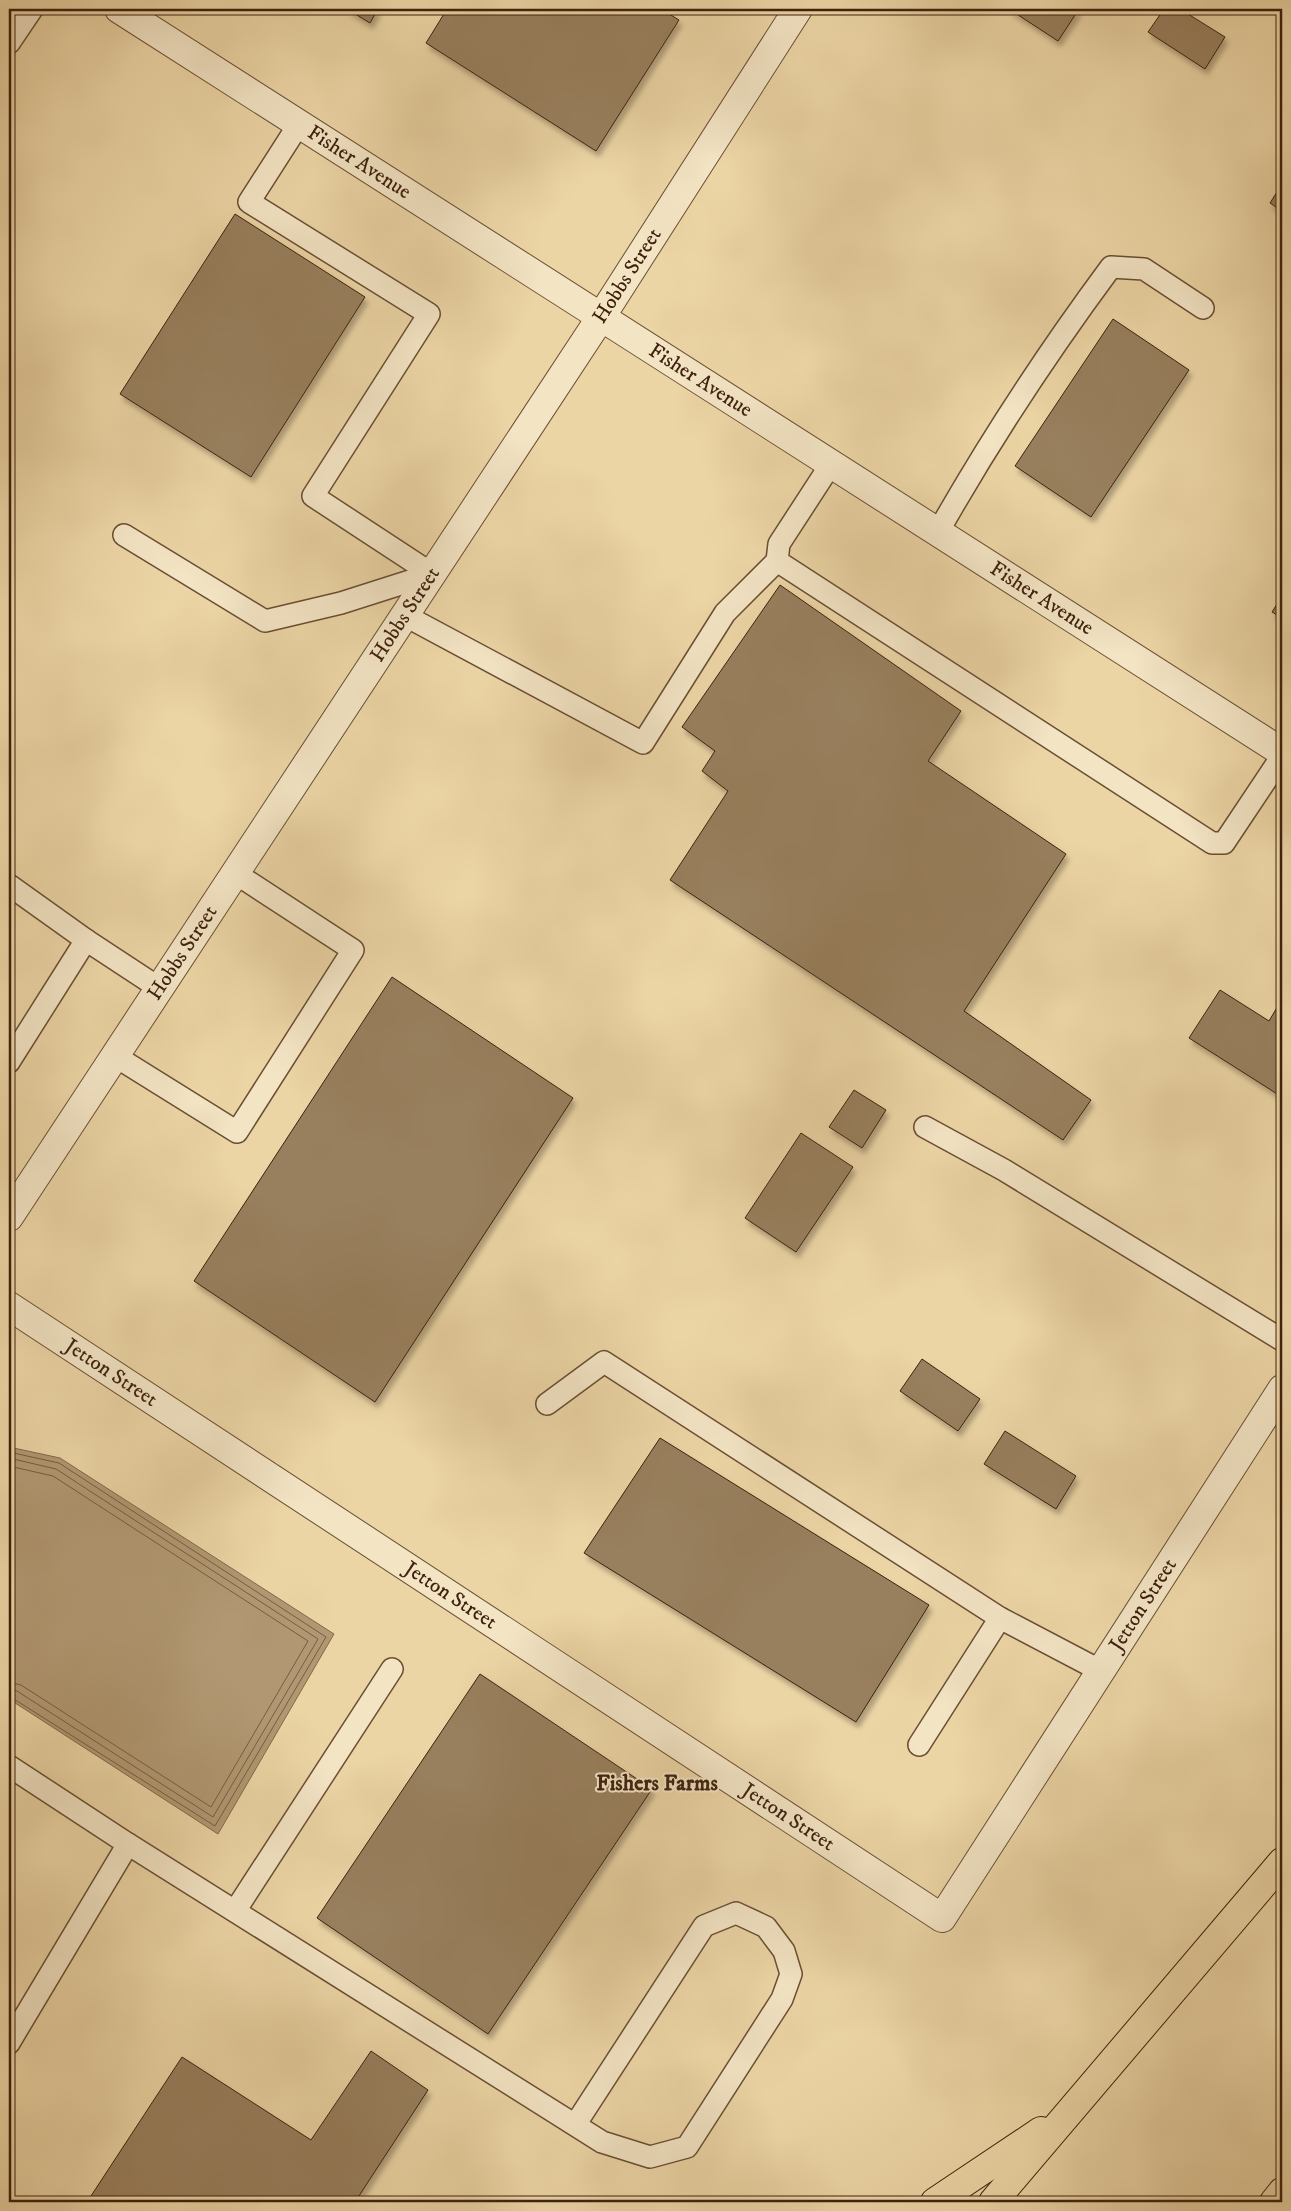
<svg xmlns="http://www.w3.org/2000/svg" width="1291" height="2211" viewBox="0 0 1291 2211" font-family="'IM FELL DW Pica',serif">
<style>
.water{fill:#b19872;stroke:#83684a}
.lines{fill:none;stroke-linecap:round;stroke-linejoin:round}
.shore{stroke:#785c40;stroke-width:1}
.building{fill:#987f5d;stroke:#3e210f;filter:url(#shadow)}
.lane-casing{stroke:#6a4e34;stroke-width:24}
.street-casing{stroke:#6a4e34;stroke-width:30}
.highway-casing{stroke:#3e210f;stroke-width:30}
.lane{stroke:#f3e4c4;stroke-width:21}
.street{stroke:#f3e4c4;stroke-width:28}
.highway{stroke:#ecd5a5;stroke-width:28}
.labels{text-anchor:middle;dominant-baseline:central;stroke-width:4;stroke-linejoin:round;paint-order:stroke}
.street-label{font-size:21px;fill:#3e210f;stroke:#f3e4c4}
.neighbourhood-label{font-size:22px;font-weight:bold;fill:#3e210f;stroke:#f3e4c4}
</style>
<defs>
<filter id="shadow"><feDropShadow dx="3" dy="5.5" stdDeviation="2.5" flood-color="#0004"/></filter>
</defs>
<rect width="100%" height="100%" fill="#ecd5a5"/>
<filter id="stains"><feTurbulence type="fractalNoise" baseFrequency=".004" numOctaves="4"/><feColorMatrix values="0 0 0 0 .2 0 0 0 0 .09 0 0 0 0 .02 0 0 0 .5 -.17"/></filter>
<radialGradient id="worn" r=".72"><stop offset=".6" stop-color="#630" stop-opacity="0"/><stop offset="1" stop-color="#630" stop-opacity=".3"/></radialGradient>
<path class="water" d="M 9,1447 L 60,1458 L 334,1634 L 218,1834 L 9,1699 Z"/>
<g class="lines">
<g class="shore">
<path d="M 9,1452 L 59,1463 L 326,1637 L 215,1826 L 9,1696"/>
<path d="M 9,1458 L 56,1469 L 318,1639 L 213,1817 L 17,1691 L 9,1689"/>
<path d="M 9,1466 L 53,1476 L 308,1641 L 211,1807 L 21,1685 L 9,1682"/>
</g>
</g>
<g class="building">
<path d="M 347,9 L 378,9 L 370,23 Z"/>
<path d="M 447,9 L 661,9 L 679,20 L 596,151 L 426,43 Z"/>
<path d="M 1009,9 L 1079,9 L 1058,41 Z"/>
<path d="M 1164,9 L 1180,9 L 1225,37 L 1205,69 L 1148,32 Z"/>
<path d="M 1282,184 L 1282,211 L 1270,203 Z"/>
<path d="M 235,214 L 365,297 L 251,477 L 120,394 Z"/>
<path d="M 1113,319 L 1189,370 L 1091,517 L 1015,466 Z"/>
<path d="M 780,585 L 961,711 L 928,761 L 1066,854 L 964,1011 L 1091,1100 L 1063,1140 L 670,880 L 728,791 L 702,771 L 715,751 L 682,727 Z"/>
<path d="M 1282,596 L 1282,618 L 1272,612 Z"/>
<path d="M 392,977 L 573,1098 L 375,1402 L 194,1281 Z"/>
<path d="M 1220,990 L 1269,1021 L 1282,999 L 1282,1097 L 1189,1038 Z"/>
<path d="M 854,1090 L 886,1110 L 862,1148 L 829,1127 Z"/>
<path d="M 801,1133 L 853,1167 L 796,1252 L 745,1218 Z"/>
<path d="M 922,1359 L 980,1399 L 958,1431 L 900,1391 Z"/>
<path d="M 1005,1431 L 1076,1476 L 1056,1509 L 984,1464 Z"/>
<path d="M 660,1438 L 929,1605 L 856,1722 L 584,1553 Z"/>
<path d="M 480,1674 L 652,1789 L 488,2034 L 317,1918 Z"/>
<path d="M 371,2051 L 428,2090 L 355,2202 L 94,2202 L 89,2199 L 182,2057 L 311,2140 Z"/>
</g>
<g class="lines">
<g class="lane-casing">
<g id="lane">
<path d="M 9,43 L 32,9"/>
<path d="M 299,124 L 249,202 L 429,314 L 313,496 L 432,574"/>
<path d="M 831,464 L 779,544 L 777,561 L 1212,843 L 1224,843 L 1282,756"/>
<path d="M 938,532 C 990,440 1048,352 1111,267 L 1144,269 L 1203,308"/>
<path d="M 124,535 L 265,621 L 341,603 L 432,574"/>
<path d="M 404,615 L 643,743 L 725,613 L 777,561"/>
<path d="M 9,885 L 86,940 L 159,988"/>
<path d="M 115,1056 L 237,1132 L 353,950 L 235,873"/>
<path d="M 9,1062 L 86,940"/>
<path d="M 925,1127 L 1004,1170 L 1282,1340"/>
<path d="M 547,1404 L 604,1362 L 1000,1618 L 1101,1671"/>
<path d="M 919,1745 L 1000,1618"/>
<path d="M 9,1766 L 128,1844 L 9,2043"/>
<path d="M 128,1844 L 602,2142 L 650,2157 L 687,2147 L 782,1999 L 791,1974 L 784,1951 L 766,1927 L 736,1913 L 704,1926 L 575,2125"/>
<path d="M 235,1911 L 392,1669"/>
</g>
</g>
<g class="street-casing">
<g id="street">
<path id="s1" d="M 119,9 L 1282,752"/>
<path id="s2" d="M 9,1217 L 601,317 L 798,9"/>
<path id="s3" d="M 9,1306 L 942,1918 L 1282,1389"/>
</g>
</g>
<g class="highway-casing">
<g id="highway">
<path d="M 935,2202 L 1041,2131"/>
<path d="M 993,2202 L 1282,1862"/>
<path d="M 1274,2202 L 1282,2192"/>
</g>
</g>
<use href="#lane" class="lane"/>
<use href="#street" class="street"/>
<use href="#highway" class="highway"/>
</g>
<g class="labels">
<g class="street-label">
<text stroke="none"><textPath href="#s1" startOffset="285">Fisher Avenue</textPath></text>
<text stroke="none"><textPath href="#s2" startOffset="1126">Hobbs Street</textPath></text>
<text stroke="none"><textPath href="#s1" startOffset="690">Fisher Avenue</textPath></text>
<text stroke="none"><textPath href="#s1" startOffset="1095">Fisher Avenue</textPath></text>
<text stroke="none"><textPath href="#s2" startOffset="721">Hobbs Street</textPath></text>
<text stroke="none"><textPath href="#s2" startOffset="316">Hobbs Street</textPath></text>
<text stroke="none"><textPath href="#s3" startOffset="122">Jetton Street</textPath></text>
<text stroke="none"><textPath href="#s3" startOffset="528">Jetton Street</textPath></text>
<text stroke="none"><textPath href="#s3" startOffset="1488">Jetton Street</textPath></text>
<text stroke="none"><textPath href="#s3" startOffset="932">Jetton Street</textPath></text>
</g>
<g class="neighbourhood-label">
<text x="657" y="1783">Fishers Farms</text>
</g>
</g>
<rect width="1291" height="2211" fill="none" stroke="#ecd5a5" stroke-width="30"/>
<rect x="10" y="10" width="1271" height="2191" fill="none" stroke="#3e210f" stroke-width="2.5"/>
<rect x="15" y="15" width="1261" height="2181" fill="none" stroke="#3e210f"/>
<rect width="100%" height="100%" filter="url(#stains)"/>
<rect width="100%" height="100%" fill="url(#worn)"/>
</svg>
